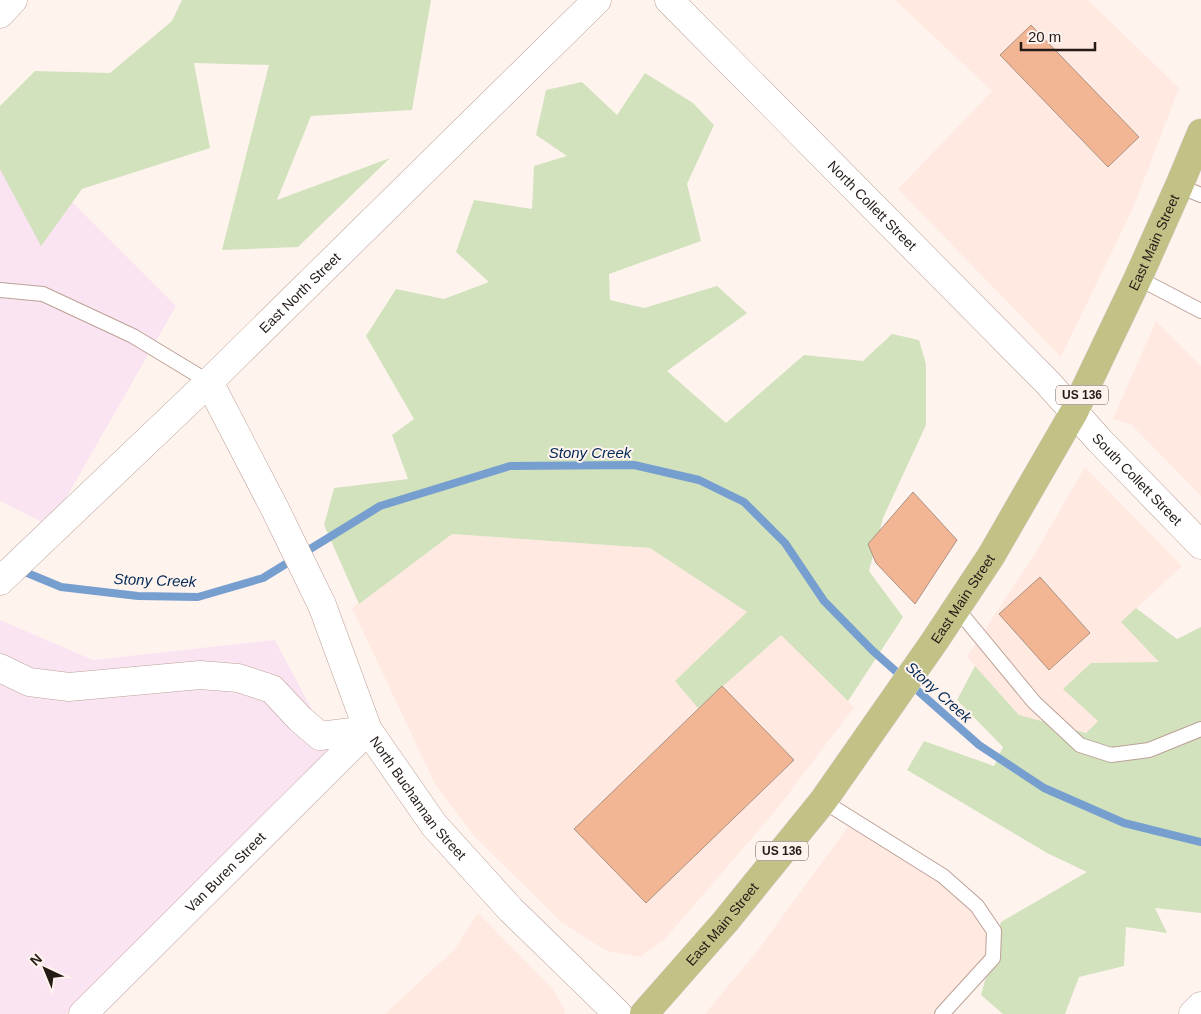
<svg xmlns="http://www.w3.org/2000/svg" width="1201" height="1014" viewBox="0 0 1201 1014" font-family="Helvetica,sans-serif">
<style>
.built{fill:#ffe9e0}
.industrial{fill:#fae4f2}
.green{fill:#d1e2bd}
.lines{fill:none;stroke-linecap:round;stroke-linejoin:round}
.stream{stroke:#769ecf;stroke-width:8}
.building{fill:#f3b694;stroke:#aa9284}
.service-casing{stroke:#bca197;stroke-width:16}
.minor-casing{stroke:#bca197;stroke-width:29}
.primary-casing{stroke:#d3d1d0;stroke-width:29}
.service{stroke:#fff;stroke-width:14}
.minor{stroke:#fff;stroke-width:28}
.primary{stroke:#c2c286;stroke-width:28}
.labels{text-anchor:middle;dominant-baseline:central;stroke-width:4;stroke-linejoin:round;paint-order:stroke}
.shield{fill:#fff3ee;stroke:#665b57;stroke-width:1}
.shield-label{font-size:12px;font-weight:bold;fill:#241a16}
.street-label{font-size:14px;fill:#241a16;stroke:#fff3ee}
.water-label{font-size:15px;font-style:italic;fill:#002955;stroke:#fff3ee}
</style>
<rect width="100%" height="100%" fill="#fff3ee"/>
<g class="built">
<path d="M 895,0 L 1088,0 L 1179,88 L 1133,208 L 1061,357 L 898,189 L 992,91 Z"/>
<path d="M 1156,321 L 1201,366 L 1201,496 L 1131,424 L 1113,419 Z"/>
<path d="M 1085,467 L 1182,566 L 1122,622 L 1159,662 L 1086,733 L 1019,715 L 967,657 L 1034,555 Z"/>
<path d="M 452,534 L 650,548 L 781,634 L 854,707 L 777,809 L 664,940 L 640,957 L 607,951 L 561,922 L 475,837 L 435,784 L 352,608 Z"/>
<path d="M 853,820 L 943,876 L 994,931 L 993,958 L 942,1014 L 705,1014 L 758,950 Z"/>
<path d="M 478,913 L 553,989 L 564,1009 L 565,1014 L 385,1014 L 455,949 Z"/>
</g>
<g class="industrial">
<path d="M 0,130 L 176,306 L 50,526 L 0,501 Z"/>
<path d="M 0,620 L 93,660 L 275,640 L 335,753 L 66,1014 L 0,1014 Z"/>
</g>
<g class="green">
<path d="M 182,0 L 431,0 L 412,110 L 311,116 L 277,200 L 390,158 L 298,247 L 222,250 L 269,65 L 194,63 L 210,148 L 82,189 L 41,246 L 0,169 L 0,106 L 35,71 L 110,73 L 172,21 Z"/>
<path d="M 645,73 L 693,103 L 714,125 L 687,184 L 701,241 L 609,274 L 610,300 L 644,308 L 717,286 L 747,313 L 667,371 L 726,423 L 804,355 L 863,361 L 892,334 L 919,340 L 926,364 L 926,425 L 883,518 L 869,571 L 903,617 L 848,701 L 781,635 L 698,708 L 675,681 L 747,612 L 650,548 L 452,534 L 359,604 L 324,525 L 334,488 L 408,479 L 392,435 L 414,419 L 366,336 L 396,289 L 444,299 L 489,282 L 456,252 L 474,200 L 532,209 L 534,166 L 567,156 L 536,135 L 546,90 L 582,82 L 617,115 Z"/>
<path d="M 1136,608 L 1177,639 L 1201,627 L 1201,913 L 1155,908 L 1167,933 L 1126,927 L 1124,966 L 1079,977 L 1065,1014 L 1003,1014 L 981,995 L 1001,922 L 1087,872 L 1047,853 L 907,770 L 924,741 L 994,766 L 1003,747 L 957,700 L 975,666 L 1019,715 L 1086,733 L 1098,721 L 1063,689 L 1091,663 L 1159,662 L 1121,622 Z"/>
</g>
<g class="lines">
<path class="stream" d="M 20,570 L 61,587 L 138,596 L 198,597 L 263,578 L 380,506 L 510,466 L 634,465 L 699,480 L 744,502 L 785,543 L 824,601 L 873,651 L 979,745 L 1044,788 L 1124,823 L 1201,842"/>
</g>
<g class="building">
<path d="M 1031,25 L 1139,137 L 1108,167 L 1000,55 Z"/>
<path d="M 913,492 L 957,540 L 915,604 L 876,563 L 868,544 Z"/>
<path d="M 1040,577 L 1090,633 L 1049,670 L 999,614 Z"/>
<path d="M 722,686 L 794,760 L 646,903 L 574,829 Z"/>
</g>
<g class="lines">
<g class="service-casing">
<g id="service">
<path d="M 1179,186 L 1201,195"/>
<path d="M 1138,278 L 1201,311"/>
<path d="M 0,290 L 43,294 L 133,336 L 209,382"/>
<path d="M 955,610 L 963,616 L 1034,702 L 1080,745 L 1111,755 L 1149,750 L 1201,729"/>
<path d="M 823,801 L 943,876 L 977,906 L 994,931 L 993,958 L 942,1014"/>
</g>
</g>
<g class="minor-casing">
<g id="minor">
<path id="s1" d="M 669,0 L 1048,383 L 1100,441 L 1201,545"/>
<path d="M 0,14 L 13,0"/>
<path id="s2" d="M 0,581 L 209,382 L 597,0"/>
<path id="s3" d="M 0,668 L 29,682 L 69,687 L 200,675 L 238,678 L 272,689 L 300,719 L 320,736 L 368,730 L 434,825 L 511,910 L 618,1014"/>
<path id="s4" d="M 83,1014 L 368,730 L 322,605 L 275,509 L 209,382"/>
<path d="M 1193,1014 L 1201,1006"/>
</g>
</g>
<g class="primary-casing">
<g id="primary">
<path id="s5" d="M 644,1014 L 725,922 L 823,801 L 934,642 L 991,556 L 1074,412 L 1138,278 L 1179,186 L 1201,133"/>
</g>
</g>
<use href="#service" class="service"/>
<use href="#minor" class="minor"/>
<use href="#primary" class="primary"/>
</g>
<g class="labels">
<g class="shield">
<rect x="1056" y="385.5" width="52" height="19" rx="4"/>
<rect x="756" y="841.5" width="52" height="19" rx="4"/>
</g>
<g class="shield-label">
<text x="1082" y="395">US 136</text>
<text x="782" y="851">US 136</text>
</g>
<g class="street-label">
<text stroke="none"><textPath href="#s1" startOffset="289">North Collett Street</textPath></text>
<text stroke="none"><textPath href="#s5" startOffset="929">East Main Street</textPath></text>
<text stroke="none"><textPath href="#s2" startOffset="416">East North Street</textPath></text>
<text stroke="none"><textPath href="#s1" startOffset="670">South Collett Street</textPath></text>
<text stroke="none"><textPath href="#s5" startOffset="524">East Main Street</textPath></text>
<text stroke="none"><textPath href="#s3" startOffset="478">North Buchannan Street</textPath></text>
<text stroke="none"><textPath href="#s4" startOffset="201">Van Buren Street</textPath></text>
<text stroke="none"><textPath href="#s5" startOffset="119">East Main Street</textPath></text>
</g>
<g class="water-label">
<text x="590" y="452">Stony Creek</text>
<text transform="translate(155 580) rotate(2)">Stony Creek</text>
<text transform="translate(939 692) rotate(42)">Stony Creek</text>
</g>
</g>
<g transform="translate(45 969) rotate(316)" stroke="#fff3ee" stroke-width="4" paint-order="stroke">
<path d="M0-4L9 19L0 12L-9 19Z" fill="#241a16"/>
<text y="-8" font-size="14" font-weight="bold" text-anchor="middle" fill="#241a16">N</text>
</g>
<path d="M1021 42v8h74v-8" fill="none" stroke="#241a16" stroke-width="2.5"/>
<text x="1028" y="42" font-size="15" fill="#241a16" stroke="#fff3ee" stroke-width="4" paint-order="stroke">20 m</text>
</svg>
